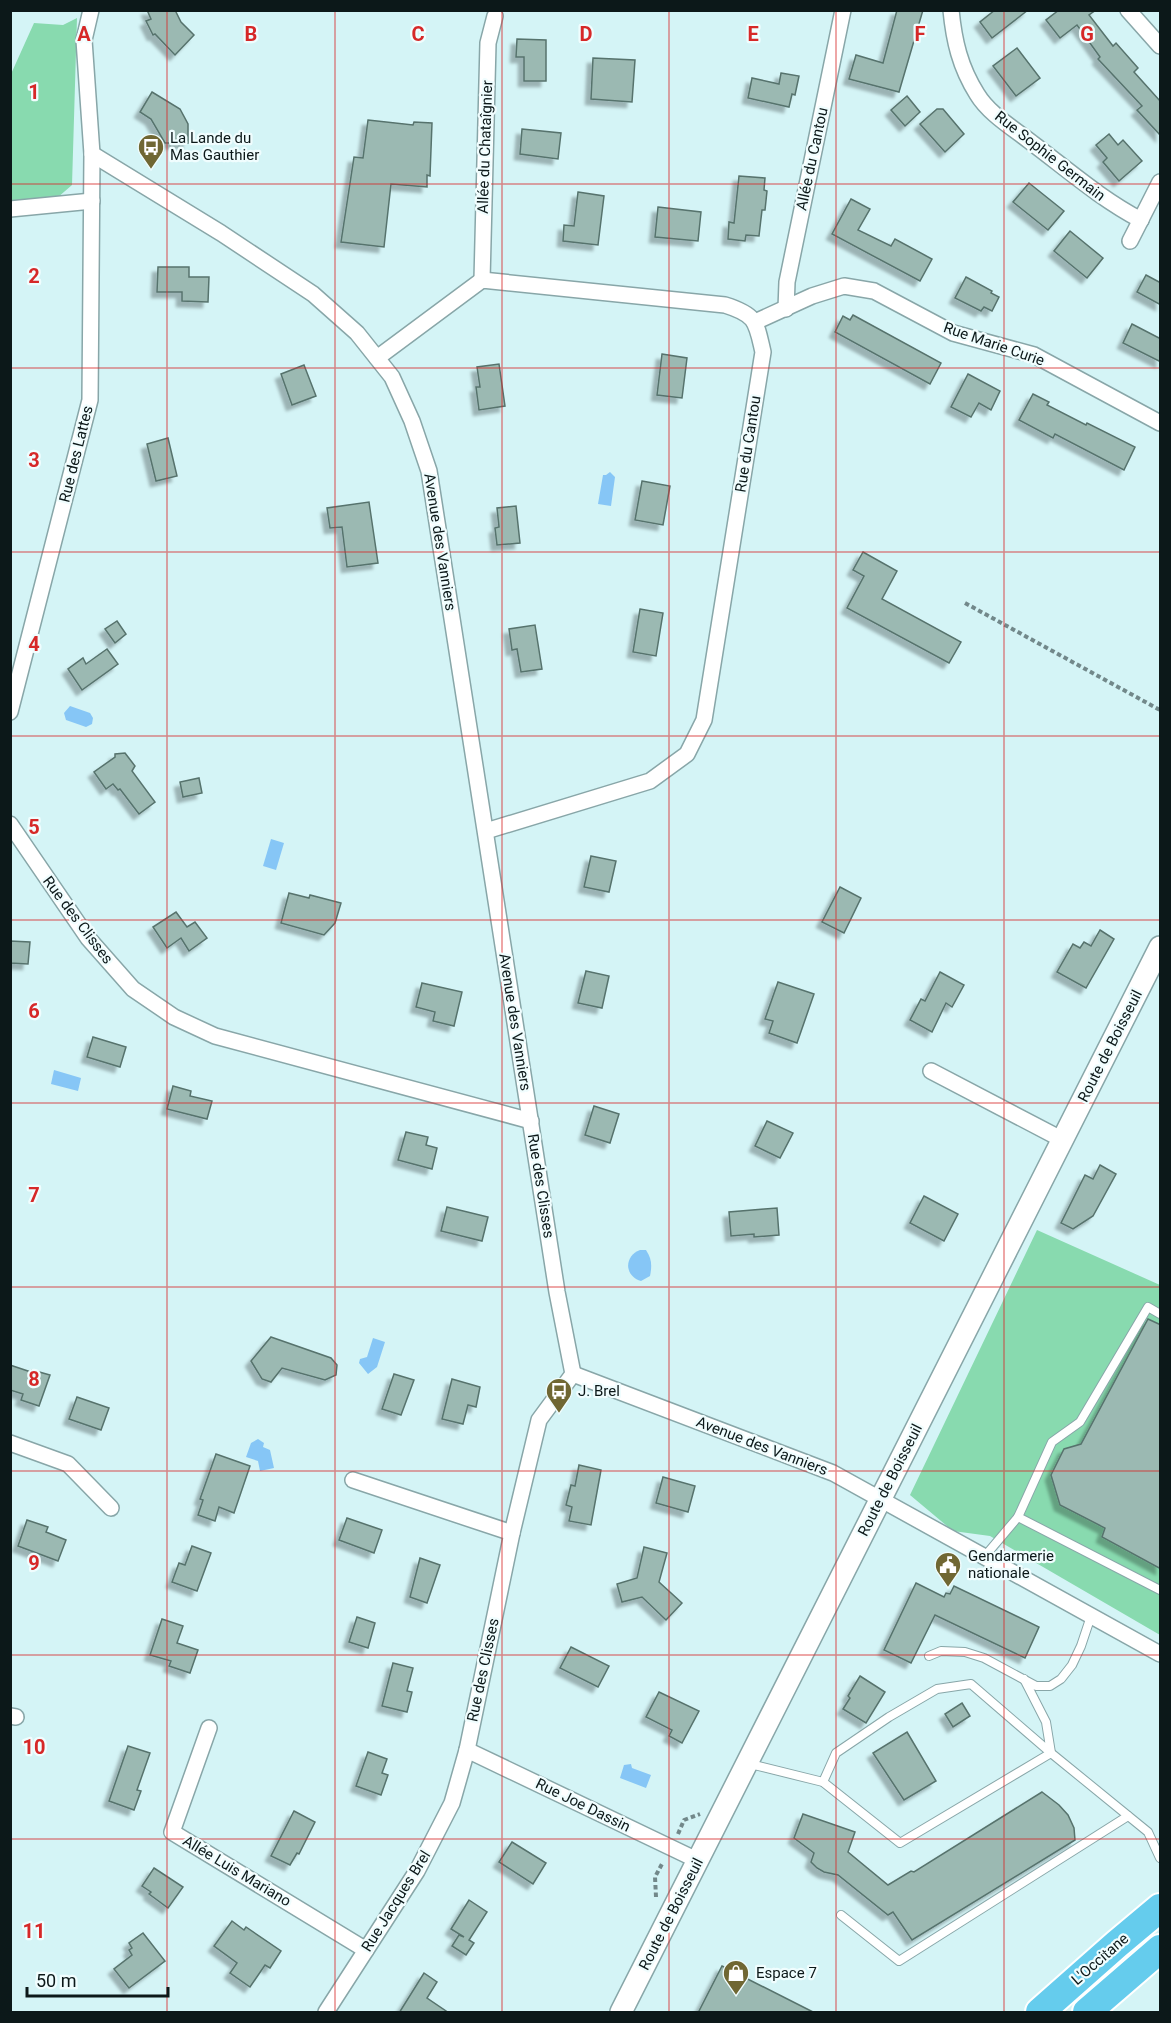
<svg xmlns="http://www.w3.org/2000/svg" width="1171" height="2023" viewBox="0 0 1171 2023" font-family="Roboto,sans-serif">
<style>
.green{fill:#88daaf}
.water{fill:#86c6f6}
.building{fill:#9bb9b2;stroke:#57736d;stroke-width:1.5;filter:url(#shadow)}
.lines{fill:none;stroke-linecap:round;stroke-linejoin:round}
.lane-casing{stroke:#88a6a8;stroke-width:10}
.street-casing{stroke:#88a6a8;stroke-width:18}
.secondary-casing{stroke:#88a6a8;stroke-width:24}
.highway-casing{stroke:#fff;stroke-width:32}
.path{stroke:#72888a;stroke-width:4;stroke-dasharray:4.5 3;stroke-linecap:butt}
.lane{stroke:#fff;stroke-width:8}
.street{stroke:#fff;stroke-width:15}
.secondary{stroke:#fff;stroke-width:21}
.highway{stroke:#65cced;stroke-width:28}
.grid{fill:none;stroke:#d62828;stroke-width:1.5;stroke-opacity:0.55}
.labels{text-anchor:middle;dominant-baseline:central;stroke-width:4.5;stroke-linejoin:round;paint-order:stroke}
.poi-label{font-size:15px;fill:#0c1819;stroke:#f0fdfe;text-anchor:start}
.street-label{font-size:15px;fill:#0c1819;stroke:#f0fdfe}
.grid-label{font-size:20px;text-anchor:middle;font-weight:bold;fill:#d62828;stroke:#f0fdfe;stroke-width:4.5;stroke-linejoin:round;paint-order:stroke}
</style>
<defs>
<filter id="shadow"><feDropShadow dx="-5.5" dy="5.5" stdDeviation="1.5" flood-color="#0004"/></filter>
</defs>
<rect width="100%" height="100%" fill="#d4f4f6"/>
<g class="green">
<path d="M 77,18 L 72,185 L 57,198 L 11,201 L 11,74 L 34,23 L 63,25 Z"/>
<path d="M 1037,1230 L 1160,1285 L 1160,1635 L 990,1536 L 953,1531 L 910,1495 Z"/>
</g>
<g class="water">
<path d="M 610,472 L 615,477 L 611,506 L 598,504 L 603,475 L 606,475 Z"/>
<path d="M 70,706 L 90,713 L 93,718 L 92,724 L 86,727 L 66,720 L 64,713 Z"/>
<path d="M 271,839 L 284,843 L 276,870 L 263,866 Z"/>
<path d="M 54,1070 L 81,1078 L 78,1091 L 51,1084 Z"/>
<path d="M 640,1250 L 646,1250 C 652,1259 652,1266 650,1276 L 641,1281 C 624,1276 624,1256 640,1250 Z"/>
<path d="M 373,1338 L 385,1342 L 377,1367 L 368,1374 L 359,1363 L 360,1359 L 367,1357 Z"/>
<path d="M 258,1439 L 264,1443 L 263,1447 L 270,1450 L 274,1468 L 260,1471 L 258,1461 L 246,1457 L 251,1443 Z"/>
<path d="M 631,1764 L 632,1768 L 651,1775 L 646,1788 L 620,1778 L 624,1765 Z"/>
</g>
<g class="building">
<path d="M 147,10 L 175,10 L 181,22 L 194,35 L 175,55 L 155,34 L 153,35 L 146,21 L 151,19 Z"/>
<path d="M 897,10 L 923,10 L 899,92 L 849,79 L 856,55 L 883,63 Z"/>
<path d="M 995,10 L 1028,10 L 992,38 L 980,22 Z"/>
<path d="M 1059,10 L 1096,10 L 1089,15 L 1113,46 L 1116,43 L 1138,68 L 1134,72 L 1161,102 L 1161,136 L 1137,110 L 1142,106 L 1098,59 L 1100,57 L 1077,25 L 1060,38 L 1046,20 Z"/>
<path d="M 517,39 L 546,40 L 546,81 L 524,81 L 524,57 L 516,57 Z"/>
<path d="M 1017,48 L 1040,78 L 1016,96 L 993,66 Z"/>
<path d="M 593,58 L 635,60 L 632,102 L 591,99 Z"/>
<path d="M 781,73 L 799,76 L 795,95 L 792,94 L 789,107 L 748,98 L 752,78 L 779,84 Z"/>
<path d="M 152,92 L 180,109 L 188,124 L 188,143 L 165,143 L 151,119 L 140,112 Z"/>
<path d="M 907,96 L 920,112 L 905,126 L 891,110 Z"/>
<path d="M 937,109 L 943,109 L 964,134 L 945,152 L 920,124 Z"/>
<path d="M 368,120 L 413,125 L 414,122 L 432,123 L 430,176 L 427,175 L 427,187 L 391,184 L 384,247 L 341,242 L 354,157 L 363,158 Z"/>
<path d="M 522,129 L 561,133 L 558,159 L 520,154 Z"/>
<path d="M 1109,134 L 1118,145 L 1123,140 L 1142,161 L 1119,181 L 1103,162 L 1107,158 L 1096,145 Z"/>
<path d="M 739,176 L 765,178 L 764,190 L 767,191 L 765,210 L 762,210 L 759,236 L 746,235 L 745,241 L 728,239 L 729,222 L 734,223 Z"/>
<path d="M 1029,183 L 1064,211 L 1048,230 L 1013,202 Z"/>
<path d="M 578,192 L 604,196 L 598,245 L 563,241 L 564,225 L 574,226 Z"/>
<path d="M 851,199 L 870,209 L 858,230 L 891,246 L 895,239 L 932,259 L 920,281 L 832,234 Z"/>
<path d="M 658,207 L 701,212 L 698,241 L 655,237 Z"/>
<path d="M 1070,231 L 1103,258 L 1087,278 L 1054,251 Z"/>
<path d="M 158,267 L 189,267 L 189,277 L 209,277 L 208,302 L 182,301 L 182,292 L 157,292 Z"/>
<path d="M 1146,275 L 1161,283 L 1161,305 L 1137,292 Z"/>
<path d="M 966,277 L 992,291 L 991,293 L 999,297 L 992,311 L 984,307 L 981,311 L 955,298 Z"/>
<path d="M 853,315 L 941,363 L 930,384 L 835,332 L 843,316 L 850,320 Z"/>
<path d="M 1132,324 L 1161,339 L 1161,362 L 1123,343 Z"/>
<path d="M 662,354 L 687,358 L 682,398 L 657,395 Z"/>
<path d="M 499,364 L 505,406 L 479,410 L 476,387 L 480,387 L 477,367 Z"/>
<path d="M 304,365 L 316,396 L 292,405 L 281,374 Z"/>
<path d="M 968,374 L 1000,391 L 991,410 L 979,403 L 971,417 L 951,407 Z"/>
<path d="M 1033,394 L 1049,402 L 1047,405 L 1086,425 L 1087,423 L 1135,447 L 1124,470 L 1055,434 L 1053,438 L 1019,420 Z"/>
<path d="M 168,438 L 177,476 L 156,481 L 147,444 Z"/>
<path d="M 642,481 L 670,486 L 663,525 L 635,520 Z"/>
<path d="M 369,502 L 378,563 L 347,567 L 342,527 L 330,528 L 327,508 Z"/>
<path d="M 516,506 L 520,543 L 497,545 L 495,528 L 499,527 L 497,508 Z"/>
<path d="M 863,552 L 897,571 L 882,599 L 961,642 L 949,663 L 847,608 L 864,576 L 853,570 Z"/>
<path d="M 640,609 L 663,613 L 656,656 L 633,652 Z"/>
<path d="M 117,621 L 126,634 L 115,643 L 105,629 Z"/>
<path d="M 535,625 L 542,669 L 521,672 L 517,649 L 512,650 L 509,629 Z"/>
<path d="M 107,649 L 118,664 L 82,690 L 68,669 L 83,658 L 86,664 Z"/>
<path d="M 125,753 L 135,766 L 132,771 L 155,802 L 139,814 L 120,789 L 118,790 L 113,784 L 106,789 L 94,772 L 115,757 L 115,754 Z"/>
<path d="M 199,778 L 202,793 L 183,797 L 180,782 Z"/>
<path d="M 591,856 L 616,861 L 609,892 L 584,887 Z"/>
<path d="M 840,887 L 861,898 L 844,933 L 822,922 Z"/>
<path d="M 289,893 L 309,898 L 310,895 L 341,903 L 335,923 L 324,935 L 281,923 Z"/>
<path d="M 176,912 L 187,927 L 195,922 L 207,938 L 189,951 L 181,938 L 167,948 L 153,927 Z"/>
<path d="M 1100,930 L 1114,939 L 1086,988 L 1057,972 L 1073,944 L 1080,948 L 1084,942 L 1091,946 Z"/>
<path d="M 10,941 L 30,942 L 28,964 L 10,963 Z"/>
<path d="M 586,971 L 609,976 L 602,1008 L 578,1003 Z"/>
<path d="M 940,972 L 964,985 L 952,1007 L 946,1003 L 932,1032 L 910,1020 L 921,999 L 925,1001 Z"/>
<path d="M 778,982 L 814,994 L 797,1043 L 769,1033 L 773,1021 L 765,1019 Z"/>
<path d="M 422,983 L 462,992 L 454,1026 L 433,1021 L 435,1012 L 416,1007 Z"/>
<path d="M 93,1037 L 126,1047 L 120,1067 L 87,1057 Z"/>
<path d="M 173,1086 L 191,1091 L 190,1096 L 212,1101 L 207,1119 L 167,1109 Z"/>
<path d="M 594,1106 L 619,1114 L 610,1143 L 585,1135 Z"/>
<path d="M 767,1121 L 793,1133 L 780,1158 L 755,1146 Z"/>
<path d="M 406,1132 L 428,1137 L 426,1145 L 437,1148 L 432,1169 L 398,1160 Z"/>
<path d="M 1100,1165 L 1116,1174 L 1093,1216 L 1073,1229 L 1061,1223 L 1085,1175 L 1093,1179 Z"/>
<path d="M 924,1196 L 958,1214 L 944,1241 L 910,1223 Z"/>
<path d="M 447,1207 L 488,1217 L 482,1241 L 441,1231 Z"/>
<path d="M 777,1208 L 779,1235 L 754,1237 L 754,1234 L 731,1236 L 729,1212 Z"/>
<path d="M 1148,1319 L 1161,1325 L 1161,1569 L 1102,1537 L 1105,1528 L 1060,1505 L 1051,1475 L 1064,1449 L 1081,1444 Z"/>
<path d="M 271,1337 L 331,1358 L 337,1365 L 336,1375 L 325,1380 L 282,1368 L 271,1382 L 262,1379 L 251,1361 Z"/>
<path d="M 10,1365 L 31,1372 L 32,1370 L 50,1375 L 39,1406 L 21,1400 L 23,1394 L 10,1390 Z"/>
<path d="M 394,1374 L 414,1380 L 401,1415 L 382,1409 Z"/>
<path d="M 452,1379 L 480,1387 L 476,1407 L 468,1405 L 463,1424 L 442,1419 Z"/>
<path d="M 77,1397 L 109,1408 L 101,1430 L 69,1419 Z"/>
<path d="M 216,1454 L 250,1466 L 234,1513 L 219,1507 L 215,1521 L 198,1515 L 203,1500 L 200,1499 Z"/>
<path d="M 579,1465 L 601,1470 L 591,1525 L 569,1521 L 572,1507 L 566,1505 L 571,1485 L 575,1486 Z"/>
<path d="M 663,1477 L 695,1486 L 688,1512 L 656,1503 Z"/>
<path d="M 347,1518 L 382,1530 L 374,1553 L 339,1540 Z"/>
<path d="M 27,1520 L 48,1527 L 46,1532 L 66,1540 L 58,1561 L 18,1546 Z"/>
<path d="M 192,1546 L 211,1553 L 197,1591 L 172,1582 L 179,1563 L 185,1565 Z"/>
<path d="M 644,1547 L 667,1553 L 659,1582 L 682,1603 L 666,1620 L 642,1597 L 622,1602 L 617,1584 L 637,1578 Z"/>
<path d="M 420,1558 L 440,1565 L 427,1603 L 410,1597 Z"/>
<path d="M 916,1583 L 944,1597 L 946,1593 L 950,1594 L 954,1586 L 1039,1627 L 1025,1658 L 935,1615 L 911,1663 L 884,1650 Z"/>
<path d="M 357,1617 L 375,1623 L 368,1648 L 349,1642 Z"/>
<path d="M 162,1619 L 183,1626 L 177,1643 L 198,1650 L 190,1673 L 169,1666 L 171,1661 L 150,1655 Z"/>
<path d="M 571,1647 L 609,1666 L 598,1687 L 560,1668 Z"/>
<path d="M 393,1663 L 413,1668 L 407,1691 L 412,1692 L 407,1712 L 382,1706 Z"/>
<path d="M 860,1676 L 885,1692 L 866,1723 L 843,1709 L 850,1698 L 848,1696 Z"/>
<path d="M 659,1692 L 699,1711 L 682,1743 L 669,1736 L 672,1730 L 646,1717 Z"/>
<path d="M 962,1703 L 970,1716 L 953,1727 L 945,1714 Z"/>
<path d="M 907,1732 L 936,1781 L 904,1800 L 873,1753 Z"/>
<path d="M 128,1746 L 150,1753 L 137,1790 L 141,1791 L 134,1810 L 109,1801 Z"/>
<path d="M 368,1752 L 387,1759 L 382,1773 L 388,1775 L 381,1795 L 356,1786 Z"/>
<path d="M 1042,1792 L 1059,1805 L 1068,1815 L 1074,1828 L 1075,1840 L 912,1940 L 893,1912 L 888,1915 L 838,1875 L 824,1872 L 817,1868 L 811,1862 L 814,1853 L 794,1838 L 803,1814 L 855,1832 L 848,1852 L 888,1885 L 911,1871 L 914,1872 Z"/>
<path d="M 294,1811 L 315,1822 L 299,1854 L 297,1853 L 290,1865 L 271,1856 Z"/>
<path d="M 512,1842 L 546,1863 L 533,1884 L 499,1862 Z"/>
<path d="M 154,1868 L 183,1887 L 168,1908 L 149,1894 L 151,1892 L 142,1886 Z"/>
<path d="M 469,1900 L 487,1912 L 469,1940 L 474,1943 L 466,1955 L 452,1946 L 459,1935 L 464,1937 L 451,1929 Z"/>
<path d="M 232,1921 L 244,1930 L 246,1927 L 281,1951 L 270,1968 L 265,1965 L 250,1987 L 230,1973 L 237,1963 L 214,1946 Z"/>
<path d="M 143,1933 L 165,1961 L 129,1988 L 114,1969 L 132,1955 L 129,1950 L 132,1948 L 129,1943 Z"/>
<path d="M 722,1966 L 815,2013 L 698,2013 Z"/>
<path d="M 424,1973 L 437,1982 L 427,1998 L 449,2013 L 399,2013 Z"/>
</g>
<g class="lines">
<g class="lane-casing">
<g id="lane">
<path d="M 1160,1314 L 1148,1307 L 1080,1422 L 1052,1442 L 1018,1517 L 1160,1590"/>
<path d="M 985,1556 L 1018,1517"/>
<path d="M 929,1656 L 941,1651 L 965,1652 L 984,1658 L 1036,1686 L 1050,1686 L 1061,1679 L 1072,1665 L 1081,1646 L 1091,1616"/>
<path d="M 750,1764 L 823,1782 L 900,1843 L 1051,1753 L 1148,1832 L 1160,1858"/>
<path d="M 823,1782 L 836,1753 L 889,1717 L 937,1689 L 971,1684 L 1051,1753 L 1046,1722 L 1024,1679"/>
<path d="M 841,1915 L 899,1961 L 1128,1816"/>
</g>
</g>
<g class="street-casing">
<g id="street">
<path d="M 951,10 C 954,41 960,67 977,94 C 989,114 1013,128 1032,143 C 1068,170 1101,199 1141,220"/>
<path d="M 1128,10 L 1160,46"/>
<path d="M 92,154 L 221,233 L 313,294 L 357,333 L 392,377 L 412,421 L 429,471 L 557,1292 L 573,1374 L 539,1420 L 512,1533 L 467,1750 L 452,1803 L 417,1871 L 326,2012"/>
<path d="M 10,209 L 92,201"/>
<path d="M 1130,241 L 1160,182"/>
<path d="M 482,280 L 488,43 L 495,16"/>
<path d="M 786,309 L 787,282 L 843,10"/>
<path d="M 755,322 L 812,296 L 844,286 L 874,291 L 953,333 L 1034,355 L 1160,423"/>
<path d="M 377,358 L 482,280 L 725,305 C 757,315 756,322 763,352 L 704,720 L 687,754 L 650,781 L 486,831"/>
<path d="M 10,712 L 90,400 L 92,154 L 84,40 L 91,10"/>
<path d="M 10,824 L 88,938 L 133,989 L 174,1017 L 215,1036 L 531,1121"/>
<path d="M 931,1071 L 1063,1140"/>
<path d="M 573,1374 L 833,1473 L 1160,1654"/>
<path d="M 10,1443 L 68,1464 L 111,1508"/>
<path d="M 353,1480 L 512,1533"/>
<path d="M 10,1716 L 16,1717"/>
<path d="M 209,1728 L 172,1832 L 366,1950"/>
<path d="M 467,1750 L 699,1861"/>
</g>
</g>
<g class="secondary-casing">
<path id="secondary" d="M 621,2012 L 1160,947"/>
</g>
<g class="highway-casing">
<g id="highway">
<path d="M 1040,2012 L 1117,1944 L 1160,1908"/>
<path d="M 1087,2012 L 1160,1949"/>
</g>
</g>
<g class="path">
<path d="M 965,603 L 1160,710"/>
<path d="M 678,1834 L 684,1820 L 700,1814"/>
<path d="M 656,1897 L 655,1877 L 663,1862"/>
</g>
<use href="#lane" class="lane"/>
<use href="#street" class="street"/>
<use href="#secondary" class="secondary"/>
<use href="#highway" class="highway"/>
</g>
<path class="grid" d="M 167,10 L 167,2012M 335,10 L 335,2012M 502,10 L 502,2012M 669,10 L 669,2012M 836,10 L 836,2012M 1004,10 L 1004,2012M 10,184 L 1160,184M 10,368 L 1160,368M 10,552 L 1160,552M 10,736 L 1160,736M 10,920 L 1160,920M 10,1103 L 1160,1103M 10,1287 L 1160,1287M 10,1471 L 1160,1471M 10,1655 L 1160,1655M 10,1839 L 1160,1839"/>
<defs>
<g id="bus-pin" transform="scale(1.35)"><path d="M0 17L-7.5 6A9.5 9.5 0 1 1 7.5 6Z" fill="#706733" stroke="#f0fdfe"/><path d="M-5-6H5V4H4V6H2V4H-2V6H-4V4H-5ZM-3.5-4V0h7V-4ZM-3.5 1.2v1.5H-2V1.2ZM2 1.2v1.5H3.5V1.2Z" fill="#fff"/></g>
<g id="civic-pin" transform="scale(1.35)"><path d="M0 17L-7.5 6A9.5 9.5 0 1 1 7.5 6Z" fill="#706733" stroke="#f0fdfe"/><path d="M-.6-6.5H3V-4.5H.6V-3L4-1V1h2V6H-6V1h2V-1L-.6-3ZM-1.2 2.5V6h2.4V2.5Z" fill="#fff"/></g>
<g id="shop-pin" transform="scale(1.35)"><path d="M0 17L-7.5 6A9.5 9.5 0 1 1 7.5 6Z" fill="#706733" stroke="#f0fdfe"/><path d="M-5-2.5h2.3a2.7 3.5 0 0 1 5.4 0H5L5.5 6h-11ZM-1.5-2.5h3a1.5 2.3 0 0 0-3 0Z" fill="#fff"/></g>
</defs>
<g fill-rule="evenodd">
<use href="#bus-pin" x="151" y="147"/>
<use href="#bus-pin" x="559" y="1391"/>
<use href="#civic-pin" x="948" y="1565"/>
<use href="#shop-pin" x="736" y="1973"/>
</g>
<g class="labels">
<g class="poi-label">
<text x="170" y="138">La Lande du<tspan x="170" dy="17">Mas Gauthier</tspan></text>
<text x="578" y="1391">J. Brel</text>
<text x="968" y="1556">Gendarmerie<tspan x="968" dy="17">nationale</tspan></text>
<text x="756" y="1973">Espace 7</text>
</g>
<g class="street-label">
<text transform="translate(485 147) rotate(-88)">Allée du Chataîgnier</text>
<text transform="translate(1050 156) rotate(38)">Rue Sophie Germain</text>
<text transform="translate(812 159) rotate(-78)">Allée du Cantou</text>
<text transform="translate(994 344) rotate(19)">Rue Marie Curie</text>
<text transform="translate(748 444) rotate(-81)">Rue du Cantou</text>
<text transform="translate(76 454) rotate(-76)">Rue des Lattes</text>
<text transform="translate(440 542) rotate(81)">Avenue des Vanniers</text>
<text transform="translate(78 920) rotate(53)">Rue des Clisses</text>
<text transform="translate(515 1022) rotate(81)">Avenue des Vanniers</text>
<text transform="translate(1110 1046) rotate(-63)">Route de Boisseuil</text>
<text transform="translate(541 1186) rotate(81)">Rue des Clisses</text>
<text transform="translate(762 1446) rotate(21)">Avenue des Vanniers</text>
<text transform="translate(890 1480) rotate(-63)">Route de Boisseuil</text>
<text transform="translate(483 1670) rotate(-78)">Rue des Clisses</text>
<text transform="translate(583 1805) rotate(26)">Rue Joe Dassin</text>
<text transform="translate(237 1871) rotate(31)">Allée Luis Mariano</text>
<text transform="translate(396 1901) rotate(-58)">Rue Jacques Brel</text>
<text transform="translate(671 1914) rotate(-63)">Route de Boisseuil</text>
<text transform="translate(1100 1959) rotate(-41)">L'Occitane</text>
</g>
</g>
<g class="grid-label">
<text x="84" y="41">A</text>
<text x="251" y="41">B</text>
<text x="418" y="41">C</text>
<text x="586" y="41">D</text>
<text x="753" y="41">E</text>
<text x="920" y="41">F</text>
<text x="1087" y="41">G</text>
<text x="34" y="99">1</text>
<text x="34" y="283">2</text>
<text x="34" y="467">3</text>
<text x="34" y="651">4</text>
<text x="34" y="834">5</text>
<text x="34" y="1018">6</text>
<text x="34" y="1202">7</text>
<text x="34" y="1386">8</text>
<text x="34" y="1570">9</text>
<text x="34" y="1754">10</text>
<text x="34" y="1938">11</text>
</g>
<rect width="1171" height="2023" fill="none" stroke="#0c1819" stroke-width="24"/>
<path d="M27 1987v9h141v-9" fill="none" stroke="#0c1819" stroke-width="3"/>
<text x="36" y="1987" font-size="18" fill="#0c1819" stroke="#f0fdfe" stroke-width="4.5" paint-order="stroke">50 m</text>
</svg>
